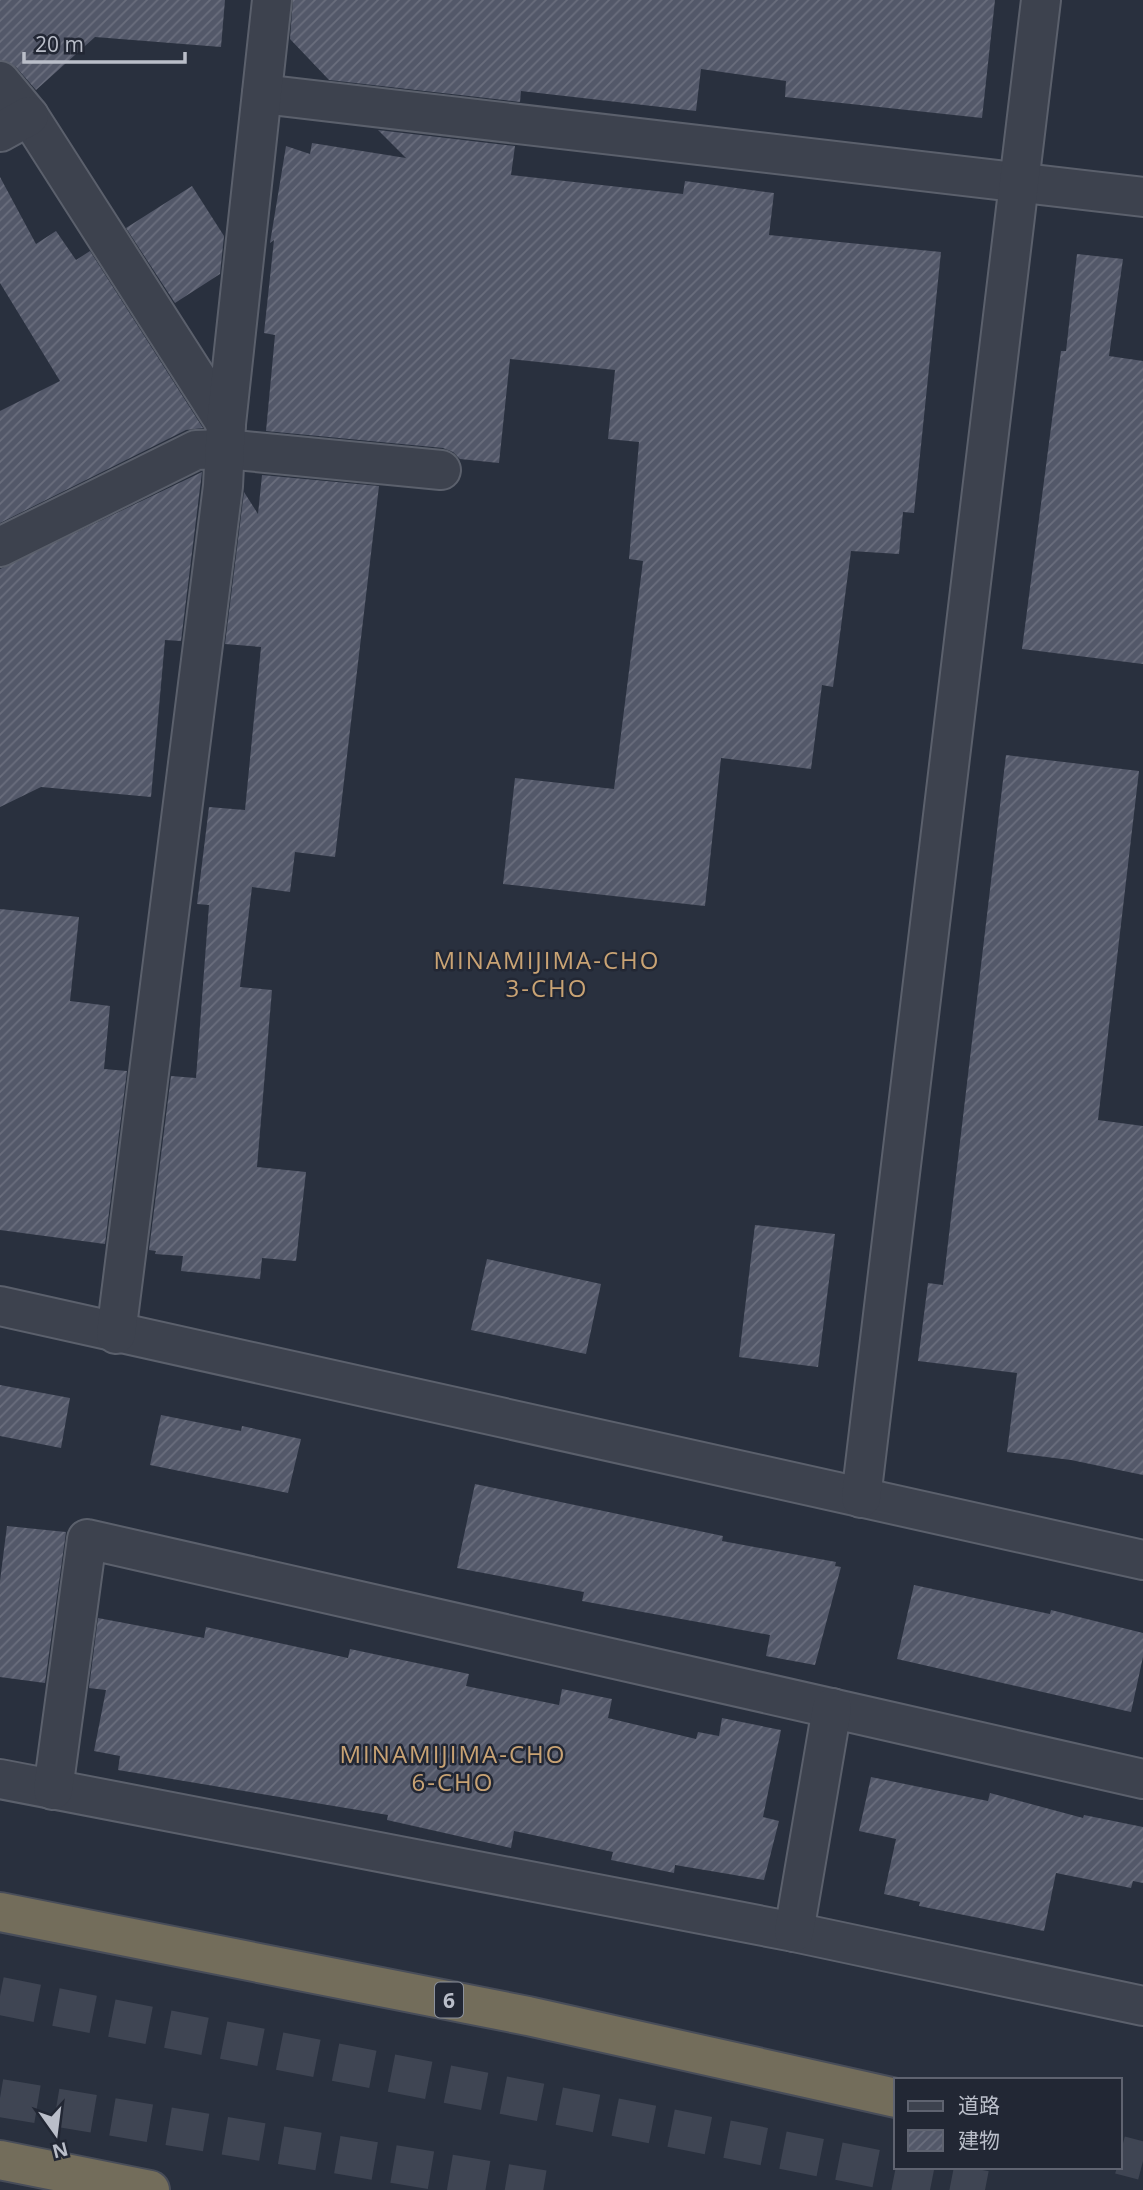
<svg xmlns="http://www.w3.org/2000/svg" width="1143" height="2190" viewBox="0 0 1143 2190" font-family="'Open Sans','Noto Sans JP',sans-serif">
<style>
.building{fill:url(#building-hatch)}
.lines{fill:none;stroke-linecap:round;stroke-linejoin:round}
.highway-tunnel{stroke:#3f4553;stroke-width:38;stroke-dasharray:38 19;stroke-linecap:butt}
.minor-casing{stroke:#5b606c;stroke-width:42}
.highway-casing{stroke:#484d59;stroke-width:42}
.minor{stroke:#3d424e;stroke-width:38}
.highway{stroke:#736d5b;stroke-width:38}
.labels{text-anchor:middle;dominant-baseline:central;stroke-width:5;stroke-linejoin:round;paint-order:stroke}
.shield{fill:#222734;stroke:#8c919c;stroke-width:2}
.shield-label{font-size:21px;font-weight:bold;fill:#babec9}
.neighbourhood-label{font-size:24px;letter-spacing:2px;fill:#c9a374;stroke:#222734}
</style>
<defs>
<pattern id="building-hatch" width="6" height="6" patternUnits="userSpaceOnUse" patternTransform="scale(1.75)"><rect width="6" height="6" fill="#535869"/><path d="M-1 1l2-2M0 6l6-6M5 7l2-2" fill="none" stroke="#6a6e7d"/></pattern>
</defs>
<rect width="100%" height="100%" fill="#29303e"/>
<g class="building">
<path d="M 0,0 L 225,0 L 221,47 L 95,37 L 36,90 L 16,67 L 0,60 Z"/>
<path d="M 293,0 L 995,0 L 982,118 L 785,97 L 786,81 L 701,69 L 696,111 L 521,91 L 520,102 L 329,80 L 290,39 Z"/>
<path d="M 378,130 L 515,146 L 511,175 L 683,194 L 685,181 L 774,193 L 769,235 L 941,252 L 914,513 L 903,512 L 899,554 L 851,551 L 833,687 L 822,685 L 811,769 L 721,758 L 705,906 L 503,884 L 515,778 L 614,789 L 643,561 L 629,559 L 639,442 L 608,439 L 615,370 L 510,359 L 499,463 L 460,459 L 453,452 L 443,448 L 266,431 L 275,335 L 264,333 L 274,240 L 270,243 L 286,146 L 310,154 L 312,143 L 406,158 Z"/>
<path d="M 0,177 L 36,244 L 56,231 L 76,260 L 90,251 L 203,428 L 186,430 L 0,523 L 0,411 L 60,381 L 0,283 Z"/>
<path d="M 192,186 L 224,236 L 220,274 L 175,303 L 126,228 Z"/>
<path d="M 1077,254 L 1123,259 L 1109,356 L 1143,361 L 1143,664 L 1022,649 L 1061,351 L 1066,351 Z"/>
<path d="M 202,472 L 181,641 L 165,640 L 151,797 L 41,787 L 0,807 L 0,569 Z"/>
<path d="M 262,475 L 379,486 L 335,857 L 295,852 L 290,892 L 252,887 L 240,987 L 272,990 L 257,1167 L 306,1172 L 296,1261 L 262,1258 L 260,1279 L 181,1271 L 183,1256 L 155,1254 L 156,1251 L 149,1250 L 171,1076 L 196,1078 L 209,905 L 197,904 L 209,807 L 245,810 L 261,647 L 225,644 L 244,492 L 258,514 Z"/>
<path d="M 1006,755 L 1139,771 L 1098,1120 L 1143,1126 L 1143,1475 L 1071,1460 L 1007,1452 L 1017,1373 L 918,1361 L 928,1283 L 943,1285 Z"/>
<path d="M 0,909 L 79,917 L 70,1001 L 110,1006 L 104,1069 L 127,1071 L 105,1244 L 0,1230 Z"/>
<path d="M 755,1225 L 835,1234 L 818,1367 L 739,1357 Z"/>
<path d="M 487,1259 L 601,1284 L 586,1354 L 471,1330 Z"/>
<path d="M 0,1385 L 70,1398 L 61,1448 L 0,1436 Z"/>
<path d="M 161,1415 L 241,1431 L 242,1426 L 301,1439 L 288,1493 L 150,1465 Z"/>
<path d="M 475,1484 L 723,1536 L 722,1541 L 836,1562 L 835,1566 L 841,1567 L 815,1665 L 766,1656 L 770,1635 L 582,1601 L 584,1592 L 457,1568 Z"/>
<path d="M 7,1526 L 66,1532 L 45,1683 L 0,1677 L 0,1581 Z"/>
<path d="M 914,1585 L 1050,1614 L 1051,1610 L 1143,1633 L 1143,1657 L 1131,1712 L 897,1659 Z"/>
<path d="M 98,1618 L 204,1638 L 206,1627 L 348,1658 L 350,1649 L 469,1674 L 466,1686 L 559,1705 L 562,1689 L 612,1699 L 608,1718 L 696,1739 L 698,1732 L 719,1736 L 722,1718 L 781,1730 L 763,1817 L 779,1821 L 764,1880 L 675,1865 L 674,1873 L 611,1860 L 613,1852 L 514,1831 L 511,1848 L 387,1820 L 388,1815 L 118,1770 L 120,1756 L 94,1751 L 106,1690 L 89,1688 Z"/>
<path d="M 871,1777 L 988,1801 L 990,1793 L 1083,1818 L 1084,1815 L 1143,1827 L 1143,1883 L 1133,1881 L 1131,1888 L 1056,1873 L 1044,1931 L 919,1906 L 920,1902 L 884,1894 L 896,1839 L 859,1831 Z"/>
</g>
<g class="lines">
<g class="highway-tunnel">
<path d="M 0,1996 L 985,2190"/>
<path d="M 0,2098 L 548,2190"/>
<path d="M 1120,2155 L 1143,2161"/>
</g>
<g class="minor-casing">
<g id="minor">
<path d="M 0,81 L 29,116 L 226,424"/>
<path d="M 262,94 L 1143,197"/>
<path d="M 0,132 L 29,116"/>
<path d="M 0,547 L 196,450 L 225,449 L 441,470"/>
<path d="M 0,1306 L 1143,1560"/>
<path d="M 116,1334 L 223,486 L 226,424 L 272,0"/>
<path d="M 861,1498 L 1041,0"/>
<path d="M 0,1779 L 794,1932 L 1143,2006"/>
<path d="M 53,1790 L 87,1539 L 1143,1779"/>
<path d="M 794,1932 L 832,1708"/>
</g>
</g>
<g class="highway-casing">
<g id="highway">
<path d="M 0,1912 L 528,2016 L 896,2098"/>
<path d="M 0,2160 L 150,2190"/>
</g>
</g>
<use href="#minor" class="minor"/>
<use href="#highway" class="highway"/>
</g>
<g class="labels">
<rect class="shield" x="435" y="1982.5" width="28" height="35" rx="5"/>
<g class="shield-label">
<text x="449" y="2000">6</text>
</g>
<g class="neighbourhood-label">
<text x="547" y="959">MINAMIJIMA-CHO<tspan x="547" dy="28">3-CHO</tspan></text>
<text x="453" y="1753">MINAMIJIMA-CHO<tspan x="453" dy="28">6-CHO</tspan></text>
</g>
</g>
<rect x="894" y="2078" width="228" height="91" fill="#222734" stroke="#5f6370" stroke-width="2"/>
<rect x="908" y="2101" width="35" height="10" fill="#3d424e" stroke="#5f6370" stroke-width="2"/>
<text x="958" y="2113" font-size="21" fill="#babec9">道路</text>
<rect x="908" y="2130" width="35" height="21" fill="url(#building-hatch)" stroke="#5f6370" stroke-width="2"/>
<text x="958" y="2148" font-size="21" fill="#babec9">建物</text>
<g transform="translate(56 2134) rotate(166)" stroke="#222734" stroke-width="5" paint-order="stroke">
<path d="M0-5L12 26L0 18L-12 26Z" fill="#babec9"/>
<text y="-10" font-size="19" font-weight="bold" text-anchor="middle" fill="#babec9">N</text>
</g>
<path d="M24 52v10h161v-10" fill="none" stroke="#babec9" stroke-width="3.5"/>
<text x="35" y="52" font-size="21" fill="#babec9" stroke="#222734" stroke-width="5" paint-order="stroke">20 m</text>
</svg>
